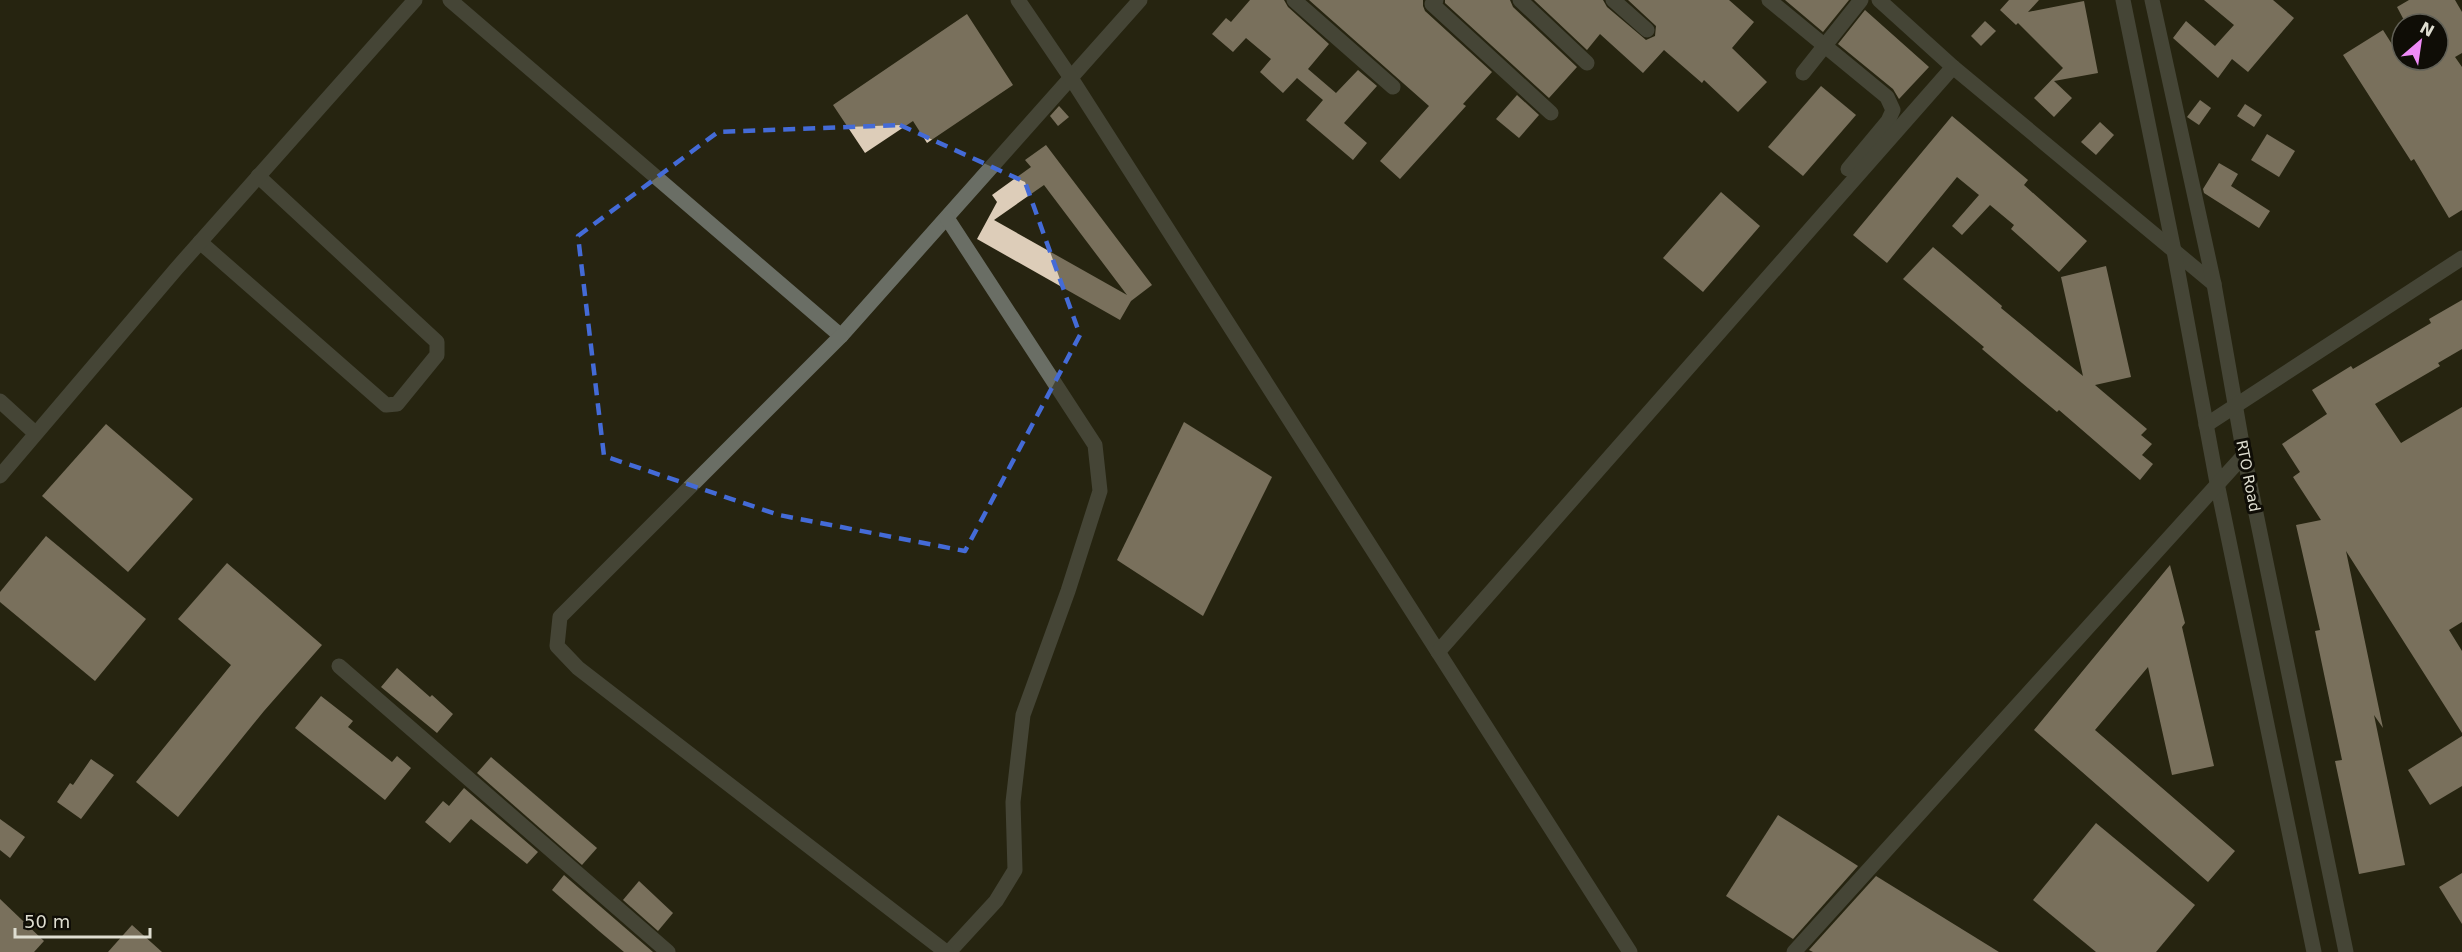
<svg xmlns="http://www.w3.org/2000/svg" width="2462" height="952" viewBox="0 0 2462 952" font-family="'DejaVu Sans',sans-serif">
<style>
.building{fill:#ddcdb9;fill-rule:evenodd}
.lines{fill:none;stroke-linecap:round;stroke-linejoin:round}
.minor{stroke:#6a6e65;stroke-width:15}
.marked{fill:none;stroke:#446bd7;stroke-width:4.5;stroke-dasharray:12 8;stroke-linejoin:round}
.labels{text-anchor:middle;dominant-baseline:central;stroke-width:6;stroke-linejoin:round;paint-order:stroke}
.street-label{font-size:15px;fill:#dfded1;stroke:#0f0d06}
</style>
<rect width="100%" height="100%" fill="#272411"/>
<g class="building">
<path d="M 1250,0 L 1284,0 L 1288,7 L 1329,44 L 1308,69 L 1336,93 L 1358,70 L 1377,86 L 1344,123 L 1367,143 L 1353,160 L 1306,120 L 1323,100 L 1297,78 L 1283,93 L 1260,72 L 1271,59 L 1246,38 L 1233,52 L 1212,34 L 1226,18 L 1231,22 Z"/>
<path d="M 1309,0 L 1423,0 L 1423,6 L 1425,11 L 1492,72 L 1463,104 L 1466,106 L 1400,179 L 1380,161 L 1429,106 Z"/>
<path d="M 1445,0 L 1510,0 L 1513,7 L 1577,67 L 1549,98 L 1445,3 Z"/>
<path d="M 1534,0 L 1603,0 L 1607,7 L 1646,40 L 1655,36 L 1656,26 L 1628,0 L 1729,0 L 1754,22 L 1732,48 L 1767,82 L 1738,112 L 1704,80 L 1702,83 L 1664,50 L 1643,73 L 1600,34 L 1587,50 Z"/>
<path d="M 1785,0 L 1849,0 L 1823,32 Z"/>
<path d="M 2009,0 L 2039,0 L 2028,12 L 2084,1 L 2098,73 L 2054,81 L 2072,98 L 2054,117 L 2034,98 L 2063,68 L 2018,23 L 2016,25 L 2000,10 Z"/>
<path d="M 2204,0 L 2273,0 L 2294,18 L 2248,72 L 2232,59 L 2218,78 L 2173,38 L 2186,21 L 2215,46 L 2234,25 Z"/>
<path d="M 2409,0 L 2455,0 L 2462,12 L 2462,53 L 2455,57 L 2462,67 L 2462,210 L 2449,218 L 2414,159 L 2411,161 L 2343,55 L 2383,30 L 2402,60 L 2438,60 L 2438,24 L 2406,24 L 2397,7 Z"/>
<path d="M 1865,10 L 1929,67 L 1899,99 L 1893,89 L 1838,44 Z"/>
<path d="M 967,14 L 1013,85 L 927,143 L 913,121 L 865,153 L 833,105 Z"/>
<path d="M 1985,21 L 1996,31 L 1981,46 L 1971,36 Z"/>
<path d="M 1821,86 L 1856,115 L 1803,176 L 1768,147 Z"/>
<path d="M 1517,95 L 1539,115 L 1519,138 L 1496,119 Z"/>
<path d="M 2200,100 L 2211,108 L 2199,125 L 2187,117 Z"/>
<path d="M 2245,104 L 2262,115 L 2254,127 L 2237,116 Z"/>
<path d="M 1059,106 L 1069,117 L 1058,126 L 1050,116 Z"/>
<path d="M 1952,116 L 2028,180 L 2024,185 L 2087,241 L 2059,272 L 2011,229 L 2014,225 L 1990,205 L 1962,235 L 1952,226 L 1979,195 L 1957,177 L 1887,263 L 1853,235 Z"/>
<path d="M 2100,122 L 2114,135 L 2096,155 L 2081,142 Z"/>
<path d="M 2267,134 L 2295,151 L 2279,177 L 2251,160 Z"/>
<path d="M 1046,145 L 1152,285 L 1131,301 L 1120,320 L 977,239 L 997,202 L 992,195 L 1031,167 L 1025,160 ZM 1044,185 L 1127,295 L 994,220 Z"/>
<path d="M 2219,163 L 2238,174 L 2231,186 L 2270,211 L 2259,228 L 2204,193 L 2203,189 Z"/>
<path d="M 1721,192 L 1760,226 L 1703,292 L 1663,258 Z"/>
<path d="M 1933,247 L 2002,306 L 2001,308 L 2083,376 L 2061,277 L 2106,266 L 2131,377 L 2095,385 L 2147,429 L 2141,435 L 2152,444 L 2142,455 L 2153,464 L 2140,480 L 2059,410 L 2057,412 L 2022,383 L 1982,349 L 1984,347 L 1903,279 Z"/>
<path d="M 2462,300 L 2462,349 L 2438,363 L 2440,366 L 2375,404 L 2401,443 L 2462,407 L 2462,622 L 2449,630 L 2462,651 L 2462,733 L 2346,551 L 2383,728 L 2374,715 L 2405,865 L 2359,874 L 2335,761 L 2342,760 L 2315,631 L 2320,630 L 2296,525 L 2321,520 L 2293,477 L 2300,472 L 2282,444 L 2327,414 L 2312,390 L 2351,366 L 2353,369 L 2431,323 L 2429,319 Z"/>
<path d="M 1184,422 L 1272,477 L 1203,616 L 1117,560 Z"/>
<path d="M 106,424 L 193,499 L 128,572 L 42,496 Z"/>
<path d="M 46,536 L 146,619 L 95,681 L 0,602 L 0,592 Z"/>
<path d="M 227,563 L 322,645 L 264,711 L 178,817 L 136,782 L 231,665 L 178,619 Z"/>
<path d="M 2170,565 L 2185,623 L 2182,627 L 2214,766 L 2172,775 L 2148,667 L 2095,730 L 2235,851 L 2208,882 L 2034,730 Z"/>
<path d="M 397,668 L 430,697 L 432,695 L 453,714 L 437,733 L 381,687 Z"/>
<path d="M 321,696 L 353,721 L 348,727 L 392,762 L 397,756 L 411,768 L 385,800 L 295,728 Z"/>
<path d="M 2462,736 L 2462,786 L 2430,805 L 2408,770 Z"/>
<path d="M 491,757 L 597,848 L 582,865 L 477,773 Z"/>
<path d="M 91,759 L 114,775 L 81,819 L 57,802 L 70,783 L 73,785 Z"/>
<path d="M 464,788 L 538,852 L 527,864 L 471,819 L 450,843 L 425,822 L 443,801 L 449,806 Z"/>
<path d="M 1778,815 L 1858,866 L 1793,939 L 1726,896 Z"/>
<path d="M 0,819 L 25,837 L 10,858 L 0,850 Z"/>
<path d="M 2096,823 L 2195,905 L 2156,952 L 2096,952 L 2033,900 Z"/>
<path d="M 2462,873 L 2462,924 L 2439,887 Z"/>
<path d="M 564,875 L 653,952 L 624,952 L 599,931 L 552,890 Z"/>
<path d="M 1876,876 L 1999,952 L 1813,952 L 1809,950 Z"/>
<path d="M 639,881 L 673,913 L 658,931 L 623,900 Z"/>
<path d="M 0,899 L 44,941 L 34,952 L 0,952 Z"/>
<path d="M 132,925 L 162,952 L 108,952 Z"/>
</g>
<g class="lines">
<g class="minor">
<path d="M 450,0 L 841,336 L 1140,0"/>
<path d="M 1018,0 L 1071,78 L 1630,952"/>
<path d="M 1294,0 L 1393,87"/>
<path d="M 1436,0 L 1432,4 L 1551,113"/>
<path d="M 1520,0 L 1587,63"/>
<path d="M 1613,0 L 1647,30"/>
<path d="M 1769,0 L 1887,97 L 1893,110 L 1888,121 L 1848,169"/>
<path d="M 1879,0 L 1953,67 L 2214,284"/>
<path d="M 2123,0 L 2174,251 L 2217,483 L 2314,952"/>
<path d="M 2152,0 L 2214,284 L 2244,455 L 2346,952"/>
<path d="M 1803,73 L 1861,0"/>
<path d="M 947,218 L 1095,445 L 1100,491 L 1068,591 L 1023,715 L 1013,802 L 1015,870 L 996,901 L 949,952"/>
<path d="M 200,242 L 386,405 L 397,404 L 437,355 L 437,342 L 258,176"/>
<path d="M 841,336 L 560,617 L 557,646 L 578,668 L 946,952"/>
<path d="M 0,401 L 35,433"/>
<path d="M 2206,425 L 2462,258"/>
<path d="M 0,476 L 177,268 L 415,0"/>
<path d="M 1438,652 L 1953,67"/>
<path d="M 339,666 L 668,952"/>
<path d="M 1794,952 L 2244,455"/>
</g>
</g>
<path d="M0 0H2462V952H0ZM 900,125 L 1025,182 L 1080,335 L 965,551 L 779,515 L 604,456 L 578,236 L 718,132 Z" fill="#272411" fill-opacity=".55" fill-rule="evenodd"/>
<path class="marked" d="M 900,125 L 1025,182 L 1080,335 L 965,551 L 779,515 L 604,456 L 578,236 L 718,132 Z"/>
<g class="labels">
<g class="street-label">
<text transform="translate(2248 476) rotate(79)">RTO Road</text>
</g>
</g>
<g transform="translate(2420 42) rotate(29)"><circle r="28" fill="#0f0d06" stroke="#626157" stroke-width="1.5"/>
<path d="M0-4.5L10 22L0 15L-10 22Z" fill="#ef8bf7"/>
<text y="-9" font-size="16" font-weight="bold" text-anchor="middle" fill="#dfded1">N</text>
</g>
<path d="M15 928v9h135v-9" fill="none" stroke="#dfded1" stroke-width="3"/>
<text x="24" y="928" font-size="18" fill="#dfded1" stroke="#0f0d06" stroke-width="4.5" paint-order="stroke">50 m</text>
</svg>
